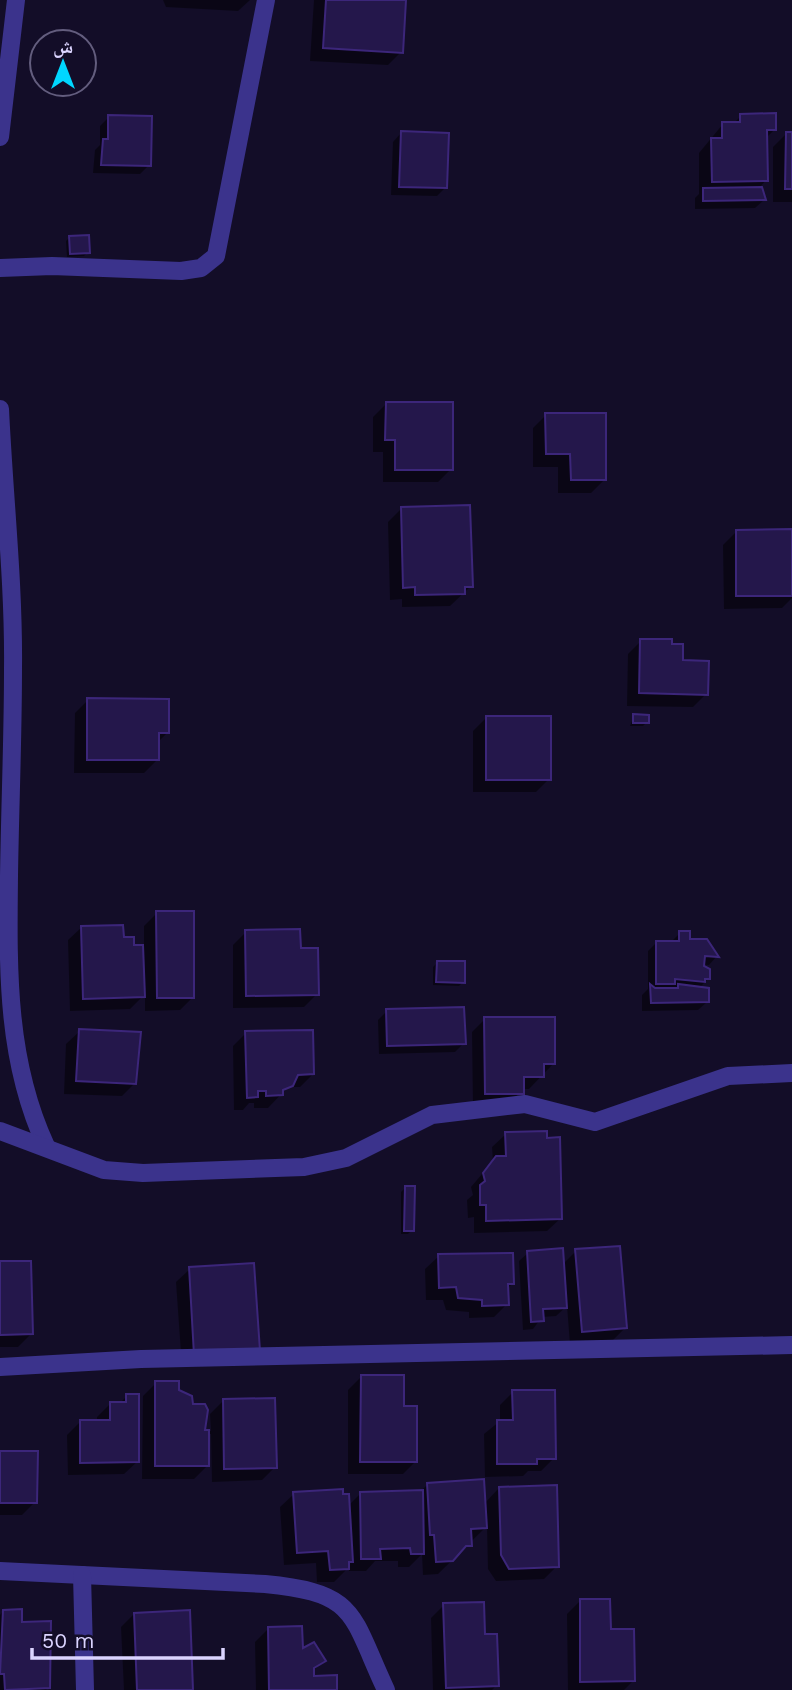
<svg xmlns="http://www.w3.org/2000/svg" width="792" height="1690" viewBox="0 0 792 1690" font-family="'Work Sans','Noto Naskh Arabic',sans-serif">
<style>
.shadow{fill:#0007}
.building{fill:#24174b;stroke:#3c267a;stroke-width:2}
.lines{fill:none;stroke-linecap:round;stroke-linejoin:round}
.minor{stroke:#3b338c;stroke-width:18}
</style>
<rect width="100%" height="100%" fill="#130d28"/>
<g class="shadow">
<path d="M 163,0 L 250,0 L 238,11 L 166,7 Z"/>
<path d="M 314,0 L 404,0 L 401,52 L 388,65 L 310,61 Z"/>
<path d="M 741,116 L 775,129 L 766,138 L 766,180 L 760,187 L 764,200 L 755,208 L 695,209 L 695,198 L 699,194 L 699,153 L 723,124 L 733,124 Z"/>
<path d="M 109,117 L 149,165 L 140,174 L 93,173 L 95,150 L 100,145 L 100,126 Z"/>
<path d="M 401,133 L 445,188 L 437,196 L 391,195 L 393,142 Z"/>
<path d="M 786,134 L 792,134 L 792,202 L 773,202 L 773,147 Z"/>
<path d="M 70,237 L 88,252 L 84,256 L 67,257 L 66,241 Z"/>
<path d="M 386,404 L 451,469 L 438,482 L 383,482 L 383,452 L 373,452 L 373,417 Z"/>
<path d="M 546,415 L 604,480 L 591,493 L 558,493 L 558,467 L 533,467 L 533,428 Z"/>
<path d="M 401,509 L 471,586 L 450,606 L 402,607 L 402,599 L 390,600 L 388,522 Z"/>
<path d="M 792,531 L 792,598 L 782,608 L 724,609 L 723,545 L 736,532 Z"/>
<path d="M 641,641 L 682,662 L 706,694 L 693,707 L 627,706 L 628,654 Z"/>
<path d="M 88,700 L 167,733 L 157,743 L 157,760 L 144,773 L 74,773 L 75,713 Z"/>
<path d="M 634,716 L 647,722 L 643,726 L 630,726 Z"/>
<path d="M 486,718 L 549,779 L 536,792 L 473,792 L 473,731 Z"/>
<path d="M 157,913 L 193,997 L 180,1010 L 145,1011 L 145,994 L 130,1009 L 70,1011 L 68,940 L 82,927 L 122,939 L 132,947 L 144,947 L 144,926 Z"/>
<path d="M 246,932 L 299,950 L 317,994 L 304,1007 L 233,1008 L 233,945 Z"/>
<path d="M 680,933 L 717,956 L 709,965 L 698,964 L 708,979 L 698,989 L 707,1002 L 698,1010 L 642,1011 L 642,995 L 648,989 L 648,951 L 657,942 L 671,942 Z"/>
<path d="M 437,963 L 463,982 L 459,986 L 433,985 L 433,967 Z"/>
<path d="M 387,1011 L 464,1043 L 455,1052 L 379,1054 L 378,1020 Z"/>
<path d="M 485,1019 L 554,1063 L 529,1089 L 522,1089 L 509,1106 L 473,1107 L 472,1032 Z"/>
<path d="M 80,1031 L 135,1083 L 122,1096 L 64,1094 L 66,1044 Z"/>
<path d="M 246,1033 L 313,1074 L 300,1087 L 288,1087 L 268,1108 L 254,1108 L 254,1103 L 249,1103 L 243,1110 L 234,1110 L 233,1046 Z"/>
<path d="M 506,1134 L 546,1139 L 561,1218 L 547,1231 L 474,1233 L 474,1217 L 468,1218 L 467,1200 L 473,1195 L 471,1187 L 493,1161 L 492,1147 Z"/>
<path d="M 405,1188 L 412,1230 L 408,1234 L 401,1234 L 401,1192 Z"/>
<path d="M 576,1251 L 625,1328 L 612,1341 L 570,1344 L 567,1306 L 556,1316 L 542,1317 L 533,1329 L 523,1330 L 519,1261 L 528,1253 L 562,1265 Z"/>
<path d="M 439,1256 L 512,1284 L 507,1289 L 507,1304 L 494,1317 L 469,1318 L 469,1312 L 446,1310 L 443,1300 L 426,1300 L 425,1269 Z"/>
<path d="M 0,1263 L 31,1334 L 18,1347 L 0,1347 Z"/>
<path d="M 190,1269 L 245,1364 L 182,1367 L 176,1282 Z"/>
<path d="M 361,1377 L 402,1408 L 416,1461 L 403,1474 L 348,1474 L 348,1390 Z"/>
<path d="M 156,1383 L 178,1391 L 192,1406 L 203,1431 L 211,1431 L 210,1414 L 223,1401 L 275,1467 L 262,1480 L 212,1482 L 211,1434 L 207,1434 L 207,1466 L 194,1479 L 142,1479 L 143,1396 Z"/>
<path d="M 513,1392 L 554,1458 L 541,1471 L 528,1471 L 523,1476 L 485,1477 L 484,1434 L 500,1421 L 500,1405 Z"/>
<path d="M 127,1396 L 138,1461 L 124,1474 L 68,1475 L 67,1435 L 80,1422 L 97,1422 L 97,1417 L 110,1404 L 119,1404 Z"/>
<path d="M 0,1453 L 35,1502 L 22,1515 L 0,1515 Z"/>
<path d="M 428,1484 L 484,1504 L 499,1488 L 557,1566 L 544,1579 L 496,1581 L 488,1569 L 487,1526 L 438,1574 L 423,1575 L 422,1554 L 409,1567 L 398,1567 L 398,1561 L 375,1561 L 366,1571 L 349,1571 L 349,1567 L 334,1582 L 317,1582 L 316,1563 L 284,1565 L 280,1507 L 294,1494 L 348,1506 L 361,1493 L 420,1492 Z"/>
<path d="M 580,1601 L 609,1630 L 633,1681 L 624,1690 L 568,1690 L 567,1614 Z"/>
<path d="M 444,1605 L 484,1636 L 497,1685 L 492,1690 L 433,1690 L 431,1618 Z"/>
<path d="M 3,1611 L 20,1624 L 49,1687 L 46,1690 L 0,1690 L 0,1615 Z"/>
<path d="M 134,1614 L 191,1690 L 124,1690 L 121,1627 Z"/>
<path d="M 268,1629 L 301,1651 L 323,1661 L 312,1672 L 312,1678 L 336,1690 L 256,1690 L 255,1642 Z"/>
</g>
<g class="building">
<path d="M 326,0 L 406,0 L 403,53 L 323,48 Z"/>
<path d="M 776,113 L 776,130 L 767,130 L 768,181 L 712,182 L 711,138 L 722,138 L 722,122 L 740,122 L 740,114 Z"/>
<path d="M 108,115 L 152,116 L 151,166 L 101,165 L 103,139 L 108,139 Z"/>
<path d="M 401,131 L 449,133 L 447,188 L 399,187 Z"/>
<path d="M 786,132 L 792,132 L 792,189 L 785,189 Z"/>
<path d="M 762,187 L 766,200 L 703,201 L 703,188 Z"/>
<path d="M 89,235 L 90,253 L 70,254 L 69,236 Z"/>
<path d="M 386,402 L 453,402 L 453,470 L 395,470 L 395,440 L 385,440 Z"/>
<path d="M 545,413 L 606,413 L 606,480 L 571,480 L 570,454 L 546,454 Z"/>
<path d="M 470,505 L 473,587 L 465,587 L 465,594 L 415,595 L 415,587 L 403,588 L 401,507 Z"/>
<path d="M 792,529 L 792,596 L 736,596 L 736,530 Z"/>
<path d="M 640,639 L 672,639 L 672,644 L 683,644 L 683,660 L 709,661 L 708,695 L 639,693 Z"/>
<path d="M 87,698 L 169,699 L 169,733 L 159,733 L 159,760 L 87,760 Z"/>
<path d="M 633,714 L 649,715 L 649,723 L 633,723 Z"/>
<rect x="486" y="716" width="65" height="64"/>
<path d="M 156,911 L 194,911 L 194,998 L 157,998 Z"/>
<path d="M 123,925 L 124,937 L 134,937 L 134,945 L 143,945 L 145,997 L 83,999 L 81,926 Z"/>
<path d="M 300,929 L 301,948 L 318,948 L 319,995 L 246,996 L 245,930 Z"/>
<path d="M 679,931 L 690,931 L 690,939 L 707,939 L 719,957 L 705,956 L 704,966 L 710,969 L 710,979 L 705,979 L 705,982 L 675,979 L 675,984 L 656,984 L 656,941 L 679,941 Z"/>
<path d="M 437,961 L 465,961 L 465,983 L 436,982 Z"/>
<path d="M 650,984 L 655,988 L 678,988 L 678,984 L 709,988 L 709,1002 L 651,1003 Z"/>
<path d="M 464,1007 L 466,1044 L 387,1046 L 386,1009 Z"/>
<path d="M 484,1017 L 555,1017 L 555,1064 L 544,1064 L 544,1077 L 524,1077 L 524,1094 L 485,1094 Z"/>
<path d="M 79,1029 L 141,1032 L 136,1084 L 76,1081 Z"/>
<path d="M 313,1030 L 314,1074 L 298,1075 L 293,1086 L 283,1090 L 283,1095 L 266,1096 L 266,1091 L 258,1091 L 258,1097 L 247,1098 L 245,1031 Z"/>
<path d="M 547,1131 L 547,1138 L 560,1137 L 562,1219 L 486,1221 L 486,1205 L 480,1205 L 480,1185 L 485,1181 L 483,1173 L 496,1156 L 506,1156 L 505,1132 Z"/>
<path d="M 405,1186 L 415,1186 L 414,1231 L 404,1231 Z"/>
<path d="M 620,1246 L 627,1328 L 582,1332 L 575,1249 Z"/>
<path d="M 563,1248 L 567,1308 L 543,1309 L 544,1321 L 531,1322 L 527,1251 Z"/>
<path d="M 513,1253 L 514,1284 L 508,1284 L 509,1305 L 482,1306 L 482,1300 L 458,1298 L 456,1287 L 439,1288 L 438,1254 Z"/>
<path d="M 0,1261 L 31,1261 L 33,1334 L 0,1335 Z"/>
<path d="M 254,1263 L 260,1351 L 194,1355 L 189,1267 Z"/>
<path d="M 361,1375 L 404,1375 L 404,1406 L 417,1406 L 417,1462 L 360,1462 Z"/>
<path d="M 155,1381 L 179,1381 L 179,1390 L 192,1396 L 193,1404 L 205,1404 L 208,1410 L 205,1430 L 209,1430 L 209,1466 L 155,1466 Z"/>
<path d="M 512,1390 L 555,1390 L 556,1459 L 537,1459 L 537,1464 L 497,1464 L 497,1420 L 513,1420 Z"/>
<path d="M 126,1394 L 139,1394 L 139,1462 L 80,1463 L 80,1420 L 110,1420 L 110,1402 L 126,1402 Z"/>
<path d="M 275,1398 L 277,1468 L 224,1469 L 223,1399 Z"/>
<path d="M 0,1451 L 38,1451 L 37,1503 L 0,1503 Z"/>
<path d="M 484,1479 L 487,1528 L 471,1529 L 472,1546 L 466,1546 L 453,1561 L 436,1562 L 434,1535 L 430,1535 L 427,1483 Z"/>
<path d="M 557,1485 L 559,1567 L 509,1569 L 501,1555 L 499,1487 Z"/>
<path d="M 343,1489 L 343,1494 L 349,1494 L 353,1562 L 349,1562 L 349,1569 L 330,1570 L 328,1551 L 297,1553 L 293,1492 Z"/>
<path d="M 423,1490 L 424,1554 L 411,1554 L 410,1548 L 380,1549 L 381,1559 L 361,1559 L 360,1492 Z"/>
<path d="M 580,1599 L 610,1599 L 611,1629 L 634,1629 L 635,1681 L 580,1682 Z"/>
<path d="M 484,1602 L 485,1634 L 497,1634 L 499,1686 L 446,1688 L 443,1603 Z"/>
<path d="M 22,1609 L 22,1622 L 51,1621 L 50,1688 L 5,1690 L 4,1674 L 0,1674 L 3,1610 Z"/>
<path d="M 190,1610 L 193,1690 L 137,1690 L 134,1613 Z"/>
<path d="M 302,1626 L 303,1648 L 314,1642 L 326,1661 L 314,1668 L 314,1676 L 337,1675 L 337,1690 L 269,1690 L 268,1627 Z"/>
</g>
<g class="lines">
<g class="minor">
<path d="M 0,137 L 16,0"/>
<path d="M 0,268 L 52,266 L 181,271 L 201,268 L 216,256 L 266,0"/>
<path d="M 0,409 C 4,495 14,584 13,669 C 13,738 10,807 9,876 C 8,969 6,1060 46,1146"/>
<path d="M 0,1131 L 104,1170 L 143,1173 L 304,1167 L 346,1158 L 432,1115 L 525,1104 L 595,1122 L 728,1076 L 792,1073"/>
<path d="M 0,1367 L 141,1359 L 792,1345"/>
<path d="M 0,1571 L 265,1584 C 358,1593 350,1613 386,1690"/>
<path d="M 82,1575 L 85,1690"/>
</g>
</g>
<g transform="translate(63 63)"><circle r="33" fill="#130d28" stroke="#635d7e" stroke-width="2"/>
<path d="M0-5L12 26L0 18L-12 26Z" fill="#00d7ff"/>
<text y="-10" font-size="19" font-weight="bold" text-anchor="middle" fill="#dbd4ff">ش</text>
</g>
<path d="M32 1648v10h191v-10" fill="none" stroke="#dbd4ff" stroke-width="3.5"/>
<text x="42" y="1648" font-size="21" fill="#dbd4ff" stroke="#130d28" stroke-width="5" paint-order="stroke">50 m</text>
</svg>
